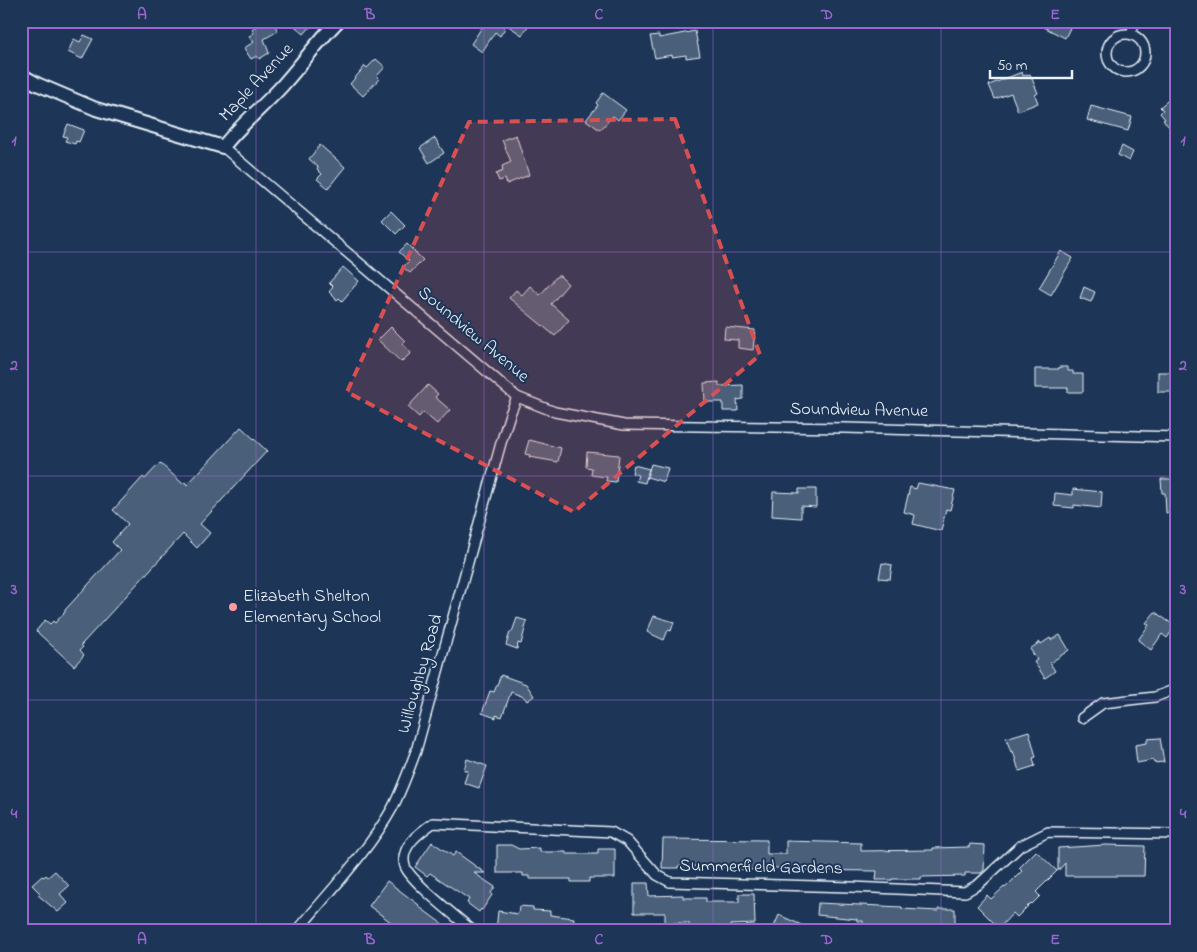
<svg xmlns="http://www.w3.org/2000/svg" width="1197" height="952" viewBox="0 0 1197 952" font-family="'Indie Flower',sans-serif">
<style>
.building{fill:#495e7a;stroke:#e8f1f8}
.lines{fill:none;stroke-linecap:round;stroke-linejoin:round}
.minor-casing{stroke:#e8f1f8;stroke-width:12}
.secondary-casing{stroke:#e8f1f8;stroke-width:16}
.minor{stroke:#1d3557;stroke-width:9}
.secondary{stroke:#1d3557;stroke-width:12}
.marked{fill:#da5052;fill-opacity:0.2;stroke:#da5052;stroke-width:4;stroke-dasharray:10 6;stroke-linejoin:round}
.grid{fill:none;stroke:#9c67d0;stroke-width:1;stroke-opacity:0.55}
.poi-dot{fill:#ff9aa2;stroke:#1d3557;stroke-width:2}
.labels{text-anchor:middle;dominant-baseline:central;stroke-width:4;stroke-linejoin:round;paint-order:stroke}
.street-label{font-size:18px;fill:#e8f1f8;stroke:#1d3557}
.poi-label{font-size:18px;fill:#e8f1f8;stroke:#1d3557;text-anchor:start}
.neatline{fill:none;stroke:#9c67d0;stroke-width:2}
.grid-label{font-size:16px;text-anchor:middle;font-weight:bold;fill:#9c67d0}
</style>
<rect width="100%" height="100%" fill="#1d3557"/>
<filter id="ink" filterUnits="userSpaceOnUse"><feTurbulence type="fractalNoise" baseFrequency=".02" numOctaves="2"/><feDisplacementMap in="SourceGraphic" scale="10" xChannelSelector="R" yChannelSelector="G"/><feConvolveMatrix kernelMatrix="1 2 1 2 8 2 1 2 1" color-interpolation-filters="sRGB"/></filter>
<g filter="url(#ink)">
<g class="building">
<path d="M 264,21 L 272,21 L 278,31 L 264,39 L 269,53 L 259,59 L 257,56 L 251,59 L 244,48 L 254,42 L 249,36 L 254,33 L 252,29 Z"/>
<path d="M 289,21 L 308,21 L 312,25 L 304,34 Z"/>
<path d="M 486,21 L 495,21 L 505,28 L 500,36 L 495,32 L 482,52 L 471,44 Z"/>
<path d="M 501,21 L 521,21 L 528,26 L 522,35 Z"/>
<path d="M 1032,21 L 1069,21 L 1067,26 L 1070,28 L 1065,38 Z"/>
<path d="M 695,31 L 700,56 L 686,58 L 686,55 L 672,57 L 672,55 L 655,58 L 650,36 L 659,35 L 659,38 Z"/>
<path d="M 84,35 L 93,39 L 82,59 L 68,52 L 74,39 L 80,42 Z"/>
<path d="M 376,59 L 385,67 L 377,76 L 379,79 L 363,96 L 350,84 L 365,66 L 367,68 Z"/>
<path d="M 1022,72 L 1023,76 L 1030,74 L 1038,93 L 1035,95 L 1038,103 L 1018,111 L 1011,93 L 995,99 L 989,85 Z"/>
<path d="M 603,93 L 626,110 L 618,120 L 613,116 L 600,130 L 586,120 L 598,105 L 596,103 Z"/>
<path d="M 1172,97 L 1176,102 L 1176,135 L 1163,120 L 1165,119 L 1160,113 L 1163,110 L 1160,107 Z"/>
<path d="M 1091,106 L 1132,117 L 1128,131 L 1087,120 Z"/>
<path d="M 68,124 L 84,130 L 79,142 L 76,141 L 75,144 L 65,141 L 67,137 L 63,136 Z"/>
<path d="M 516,135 L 529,175 L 507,184 L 505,179 L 499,181 L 496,174 L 503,171 L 502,166 L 511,162 L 502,140 Z"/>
<path d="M 435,138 L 444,153 L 429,163 L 420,148 Z"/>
<path d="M 320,145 L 345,167 L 328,188 L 317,179 L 322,174 L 317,169 L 318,167 L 309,159 Z"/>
<path d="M 1122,146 L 1133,152 L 1129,161 L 1118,155 Z"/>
<path d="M 391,211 L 405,225 L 396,234 L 382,220 Z"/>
<path d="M 407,244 L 423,260 L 410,273 L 403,267 L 409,261 L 399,252 Z"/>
<path d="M 1061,251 L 1073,258 L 1051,295 L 1039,288 Z"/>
<path d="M 343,267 L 359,281 L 342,301 L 339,298 L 337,300 L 329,292 L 333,287 L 329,283 Z"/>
<path d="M 557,276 L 560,276 L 568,284 L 551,304 L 569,320 L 555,336 L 509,298 L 516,290 L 522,295 L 530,286 L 540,295 Z"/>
<path d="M 1084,287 L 1095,292 L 1091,302 L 1080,298 Z"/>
<path d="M 391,327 L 405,341 L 402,343 L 411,353 L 401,362 L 378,340 Z"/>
<path d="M 725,327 L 755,330 L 753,350 L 738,348 L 738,340 L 724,339 Z"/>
<path d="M 1059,367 L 1068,367 L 1068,371 L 1073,371 L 1073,374 L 1083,374 L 1083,392 L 1068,392 L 1068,388 L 1035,388 L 1035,369 L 1059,369 Z"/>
<rect x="1158" y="372" width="18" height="20"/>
<path d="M 719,382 L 719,386 L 743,385 L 743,399 L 737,400 L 738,411 L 723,411 L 723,402 L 705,402 L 704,383 Z"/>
<path d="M 428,385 L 438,394 L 435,397 L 450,410 L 437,424 L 423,412 L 419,417 L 408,407 Z"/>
<path d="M 241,427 L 267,451 L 200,524 L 210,533 L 197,548 L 183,534 L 81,645 L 83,647 L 80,650 L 84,655 L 74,666 L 36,631 L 45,620 L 50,624 L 53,621 L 55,623 L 65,612 L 65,610 L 120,550 L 112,542 L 128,524 L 113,510 L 143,477 L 145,479 L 160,463 L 183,484 L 185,482 L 187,485 Z"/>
<path d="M 529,440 L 561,448 L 558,462 L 529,457 L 530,455 L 525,454 Z"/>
<path d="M 587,452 L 619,455 L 616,482 L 606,481 L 607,477 L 591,475 L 592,468 L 586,467 Z"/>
<path d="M 651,464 L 668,468 L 664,482 L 647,477 Z"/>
<path d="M 634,465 L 649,469 L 645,483 L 636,481 L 638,475 L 632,473 Z"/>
<path d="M 1161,479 L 1176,479 L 1176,512 L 1166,513 L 1165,493 L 1162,493 Z"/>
<path d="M 918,483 L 955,490 L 950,510 L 946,509 L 941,531 L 913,524 L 915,515 L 904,512 L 910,487 L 916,489 Z"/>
<path d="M 799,489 L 816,489 L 816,507 L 801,506 L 801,518 L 772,516 L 773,492 L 799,493 Z"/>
<path d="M 1073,489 L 1102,492 L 1101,508 L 1074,505 L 1074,508 L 1054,506 L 1055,493 L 1073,495 Z"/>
<path d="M 882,563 L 892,565 L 890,579 L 879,578 Z"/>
<path d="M 1155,612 L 1175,626 L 1167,638 L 1162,634 L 1151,650 L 1138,640 L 1149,625 L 1146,623 Z"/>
<path d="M 654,616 L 674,622 L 671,631 L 668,630 L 664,640 L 647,632 Z"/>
<path d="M 517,618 L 527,621 L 521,644 L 518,643 L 517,649 L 506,645 L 510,632 L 512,632 Z"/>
<path d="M 1060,635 L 1069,650 L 1050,663 L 1055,671 L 1045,678 L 1034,662 L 1037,660 L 1030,649 L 1040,642 L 1041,644 L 1050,638 L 1051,640 Z"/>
<path d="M 501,675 L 526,684 L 534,696 L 527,701 L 524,697 L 511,692 L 502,717 L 496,715 L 496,718 L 482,713 L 490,691 L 494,692 Z"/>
<path d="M 1029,731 L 1036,757 L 1033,758 L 1035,766 L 1019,771 L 1013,751 L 1011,752 L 1006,738 Z"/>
<path d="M 1160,738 L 1164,762 L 1154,763 L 1153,760 L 1137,763 L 1135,745 L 1147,743 L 1147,739 Z"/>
<path d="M 467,759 L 487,766 L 479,788 L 464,783 L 468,771 L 464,770 Z"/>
<path d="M 663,839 L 767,840 L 767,854 L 786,854 L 786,841 L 861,843 L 861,851 L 933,850 L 933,848 L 969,847 L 970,844 L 985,845 L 984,870 L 981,873 L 965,873 L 965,876 L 921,877 L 921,879 L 892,879 L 892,880 L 876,880 L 877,871 L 786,870 L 786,868 L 762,868 L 759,870 L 730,869 L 730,867 L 678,866 L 678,868 L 662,868 Z"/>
<path d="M 432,842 L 453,856 L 456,852 L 485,873 L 474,873 L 495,887 L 491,893 L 492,895 L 482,910 L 481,909 L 479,912 L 467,903 L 469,899 L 430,873 L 427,876 L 415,867 Z"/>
<path d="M 497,845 L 511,845 L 519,849 L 540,848 L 540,852 L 566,852 L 566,854 L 598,854 L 598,849 L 615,849 L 615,878 L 589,878 L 589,882 L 571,882 L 571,879 L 529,879 L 529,876 L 523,876 L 523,873 L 497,873 Z"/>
<path d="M 1106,845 L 1145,846 L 1144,876 L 1065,876 L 1065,863 L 1058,871 L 1058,848 Z"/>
<path d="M 1036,851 L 1057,871 L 1036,892 L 1040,896 L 1032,904 L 1031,903 L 1017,917 L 1013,913 L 999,928 L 977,906 L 987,895 L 991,899 L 1004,887 L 1005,888 L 1022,871 L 1019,868 Z"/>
<path d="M 55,871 L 69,886 L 60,894 L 68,903 L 58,912 L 38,895 L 40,893 L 32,885 L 42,876 L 44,877 L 46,875 L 48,877 Z"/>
<path d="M 387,881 L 419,905 L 418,906 L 452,931 L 403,931 L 369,906 Z"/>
<path d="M 634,883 L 648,883 L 649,896 L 683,895 L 683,898 L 706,898 L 706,902 L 739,902 L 739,894 L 754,894 L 755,924 L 730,925 L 730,930 L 712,930 L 712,927 L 689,927 L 689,923 L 665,923 L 665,913 L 634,913 Z"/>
<path d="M 818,903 L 902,907 L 902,909 L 938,911 L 938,909 L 955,909 L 955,931 L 863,931 L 863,921 L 857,921 L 857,919 L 817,915 Z"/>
<path d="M 519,906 L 533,907 L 533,910 L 550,911 L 550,915 L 574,918 L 572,931 L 496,931 L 498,911 L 518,914 Z"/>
<path d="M 779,915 L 815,931 L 772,931 Z"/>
</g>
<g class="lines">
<g class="minor-casing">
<g id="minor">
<path d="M 1131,34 L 1135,21"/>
<circle cx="1126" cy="53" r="19"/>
<path d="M 223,147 L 517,397 L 555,412 L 624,425 L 845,428 L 1176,437"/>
<path d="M 1082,718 L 1103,703 L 1155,697 L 1176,689"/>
<path d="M 297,931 C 330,891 368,852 393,807 C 402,789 409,770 416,751 L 501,443 L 510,414 L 517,397"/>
<path d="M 473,931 C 459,919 409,880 405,866 C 399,847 420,832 433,823 L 611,832 L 627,841 L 657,875 L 670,882 L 851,887 L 965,892 L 979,884 L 1020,846 L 1048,832 L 1176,834"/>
</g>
</g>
<g class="secondary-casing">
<path id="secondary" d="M 21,75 L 37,84 L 96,109 L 223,147 C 240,125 263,107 282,86 C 301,65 318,41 338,21"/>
</g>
<use href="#minor" class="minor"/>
<use href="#secondary" class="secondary"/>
</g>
</g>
<path class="marked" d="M 675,119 L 760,355 L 574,512 L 347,392 L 469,122 Z"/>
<path class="grid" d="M 256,21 L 256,931M 484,21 L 484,931M 713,21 L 713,931M 941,21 L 941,931M 21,252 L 1176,252M 21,476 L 1176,476M 21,700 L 1176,700"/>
<circle class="poi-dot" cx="233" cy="607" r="5"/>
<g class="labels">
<g class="street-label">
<text transform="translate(257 83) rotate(-47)">Maple Avenue</text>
<text transform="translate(473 335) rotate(40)">Soundview Avenue</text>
<text transform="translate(859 411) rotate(1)">Soundview Avenue</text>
<text transform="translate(421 674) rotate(-74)">Willoughby Road</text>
<text transform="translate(761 868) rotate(1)">Summerfield Gardens</text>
</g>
<g class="poi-label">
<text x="243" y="597">Elizabeth Shelton<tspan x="243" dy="21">Elementary School</tspan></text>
</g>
</g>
<rect width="1197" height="952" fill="none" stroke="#1d3557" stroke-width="55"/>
<path d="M990 70v8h82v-8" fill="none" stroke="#e8f1f8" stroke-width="2.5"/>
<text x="997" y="70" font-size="15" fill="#e8f1f8" stroke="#1d3557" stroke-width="4" paint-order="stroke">50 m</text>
<rect x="28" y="28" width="1142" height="896" class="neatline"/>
<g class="grid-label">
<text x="142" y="19">A</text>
<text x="370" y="19">B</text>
<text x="599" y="19">C</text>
<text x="827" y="19">D</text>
<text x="1055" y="19">E</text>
<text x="14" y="145">1</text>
<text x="1183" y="145">1</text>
<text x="14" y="370">2</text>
<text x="1183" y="370">2</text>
<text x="14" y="594">3</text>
<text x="1183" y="594">3</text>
<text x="14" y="818">4</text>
<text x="1183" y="818">4</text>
<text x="142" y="944">A</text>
<text x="370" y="944">B</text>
<text x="599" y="944">C</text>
<text x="827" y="944">D</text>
<text x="1055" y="944">E</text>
</g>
</svg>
